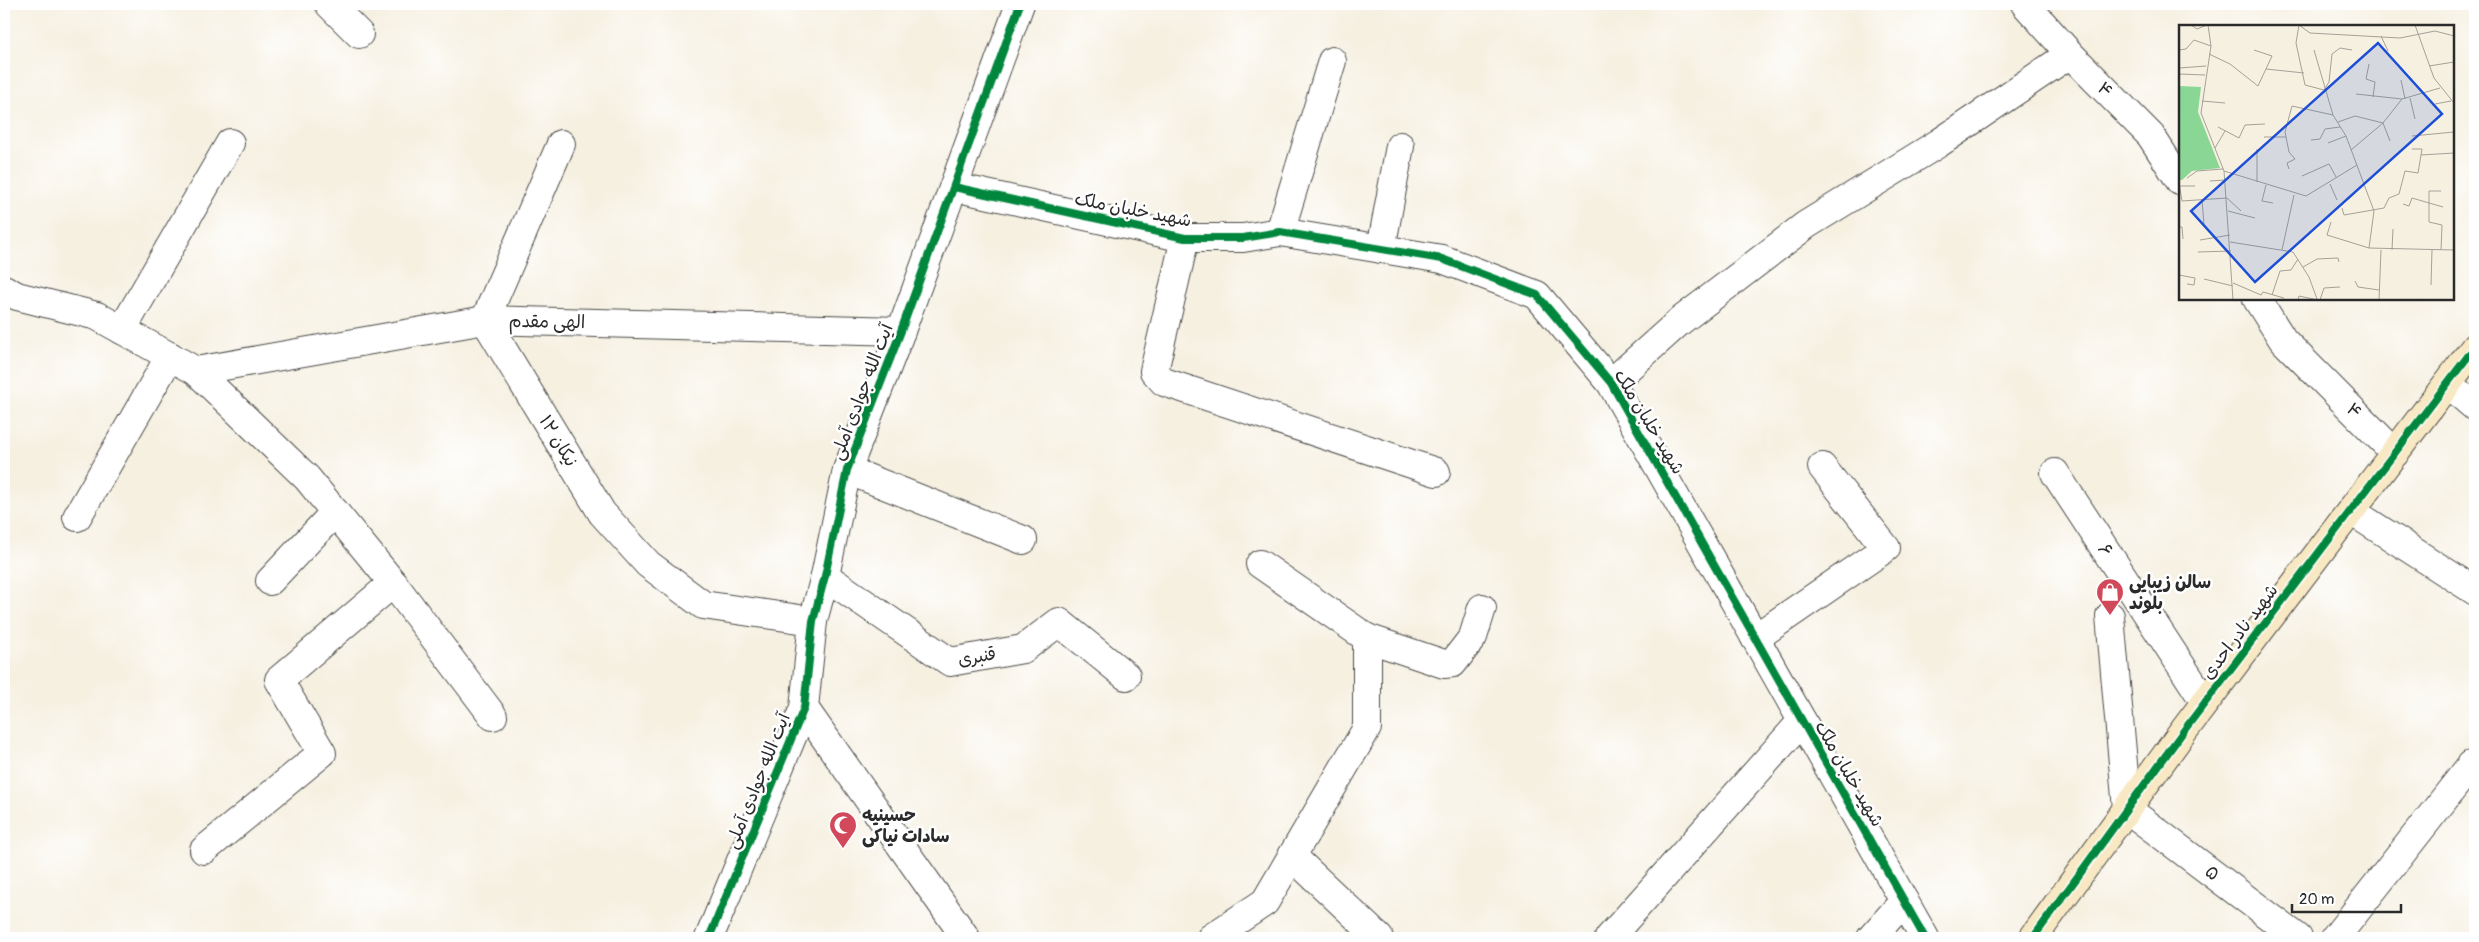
<svg xmlns="http://www.w3.org/2000/svg" width="2479" height="942" viewBox="0 0 2479 942" font-family="Pangolin,'Playpen Sans Arabic',sans-serif">
<style>
.lines{fill:none;stroke-linecap:round;stroke-linejoin:round}
.street-casing{stroke:#494946;stroke-width:30}
.secondary-casing{stroke:#494946;stroke-width:30}
.street{stroke:#fff;stroke-width:28}
.secondary{stroke:#f8e8c3;stroke-width:28}
.cycleway-casing{stroke:#fff;stroke-width:11}
.cycleway{stroke:#00873e;stroke-width:8}
.labels{text-anchor:middle;dominant-baseline:central;stroke-width:5;stroke-linejoin:round;paint-order:stroke}
.street-label{font-size:18px;fill:#2b2b2b;stroke:#fff}
.poi-label{font-size:18px;font-weight:bold;fill:#2b2b2b;stroke:#fff;text-anchor:start}
.inset-road{fill:none;stroke:#a5a198;stroke-width:1}
.view{fill:#1d4ed8;fill-opacity:0.15;stroke:#1d4ed8;stroke-width:2.5}
.inset-edge{fill:none;stroke:#2b2b2b;stroke-width:2.5}
</style>
<rect width="100%" height="100%" fill="#fff"/>
<filter id="ink" filterUnits="userSpaceOnUse"><feTurbulence type="fractalNoise" baseFrequency=".02" numOctaves="2"/><feDisplacementMap in="SourceGraphic" scale="10" xChannelSelector="R" yChannelSelector="G"/><feConvolveMatrix kernelMatrix="1 2 1 2 8 2 1 2 1" color-interpolation-filters="sRGB"/></filter>
<filter id="wash" filterUnits="userSpaceOnUse"><feTurbulence type="fractalNoise" baseFrequency=".0096" numOctaves="4" result="noise"/><feDisplacementMap in="SourceGraphic" scale="20" xChannelSelector="R" yChannelSelector="G"/><feGaussianBlur stdDeviation="1.12" result="paint"/><feColorMatrix in="noise" values="0 0 0 0 0 0 0 0 0 0 0 0 0 0 0 0 0 1.4 0 .05"/><feComposite in="paint" operator="in"/></filter>
<g filter="url(#wash)">
<rect width="100%" height="100%" fill="#f6f0e1"/>
</g>
<g filter="url(#ink)">
<g class="lines">
<g class="street-casing">
<g id="street">
<path d="M 329,4 L 359,34"/>
<path d="M 2025,4 L 2070,54 L 2151,136 L 2180,181"/>
<path d="M 561,144 L 485,320 L 602,513 L 648,564 L 703,605 L 813,621"/>
<path d="M 954,187 L 1185,238 L 1243,238 L 1280,232 L 1442,259 L 1537,295 L 1611,383 L 1925,938"/>
<path d="M 1280,232 L 1332,61"/>
<path d="M 1185,238 L 1154,371 L 1164,382 L 1436,472"/>
<path d="M 1381,249 L 1400,146"/>
<path d="M 4,289 L 17,296 L 97,316 L 196,371 L 307,478 L 393,583 L 493,716"/>
<path d="M 2257,299 L 2283,340 L 2395,453"/>
<path d="M 122,330 L 230,143"/>
<path d="M 196,371 L 485,320 L 901,331"/>
<path d="M 1611,383 L 1679,322 L 1806,225 L 1939,143 L 2070,54"/>
<path d="M 2448,384 L 2475,407"/>
<path d="M 847,470 L 1023,540"/>
<path d="M 2055,473 L 2205,702"/>
<path d="M 2351,511 L 2475,591"/>
<path d="M 77,517 L 170,356"/>
<path d="M 1260,564 L 1367,638"/>
<path d="M 825,576 L 950,662 L 1023,649 L 1059,622 L 1126,676"/>
<path d="M 270,581 L 335,512"/>
<path d="M 2110,616 L 2127,809 L 2298,938"/>
<path d="M 1755,638 L 1886,548 L 1822,467"/>
<path d="M 804,708 L 966,938"/>
<path d="M 204,850 L 322,753 L 279,680 L 393,583"/>
<path d="M 1292,856 L 1379,938"/>
<path d="M 709,938 L 804,708 L 813,621 L 825,576 L 847,470 L 901,331 L 1020,4"/>
<path d="M 1211,938 L 1265,902 L 1367,728 L 1367,638 L 1444,664 L 1453,663 L 1473,637 L 1482,608"/>
<path d="M 1609,938 L 1802,721"/>
<path d="M 1871,938 L 1904,901"/>
<path d="M 2335,938 L 2471,765"/>
</g>
</g>
<g class="secondary-casing">
<path id="secondary" d="M 2033,938 L 2185,729 L 2475,347"/>
</g>
<use href="#street" class="street"/>
<use href="#secondary" class="secondary"/>
<g class="cycleway-casing">
<g id="cycleway">
<path d="M 954,187 L 1185,238 L 1243,238 L 1280,232 L 1442,259 L 1537,295 L 1611,383 L 1925,938"/>
<path d="M 709,938 L 804,708 L 813,621 L 825,576 L 847,470 L 901,331 L 1020,4"/>
<path d="M 2033,938 L 2185,729 L 2475,347"/>
</g>
</g>
<use href="#cycleway" class="cycleway"/>
</g>
</g>
<defs>
<g id="shop-pin" transform="scale(1.4375)"><path d="M0 17L-7.5 6A9.5 9.5 0 1 1 7.5 6Z" fill="#d1495b" stroke="#fff"/><path d="M-5-2.5h2.3a2.7 3.5 0 0 1 5.4 0H5L5.5 6h-11ZM-1.5-2.5h3a1.5 2.3 0 0 0-3 0Z" fill="#fff"/></g>
<g id="mosque-pin" transform="scale(1.4375)"><path d="M0 17L-7.5 6A9.5 9.5 0 1 1 7.5 6Z" fill="#d1495b" stroke="#fff"/><path d="M3.5-4.9A6 6 0 1 0 3.5 4.9A5 5 0 1 1 3.5-4.9Z" fill="#fff"/></g>
</defs>
<g fill-rule="evenodd">
<use href="#shop-pin" x="2110" y="592"/>
<use href="#mosque-pin" x="843" y="825"/>
</g>
<g class="labels">
<g class="street-label">
<text transform="translate(2105 90) rotate(45)">۴</text>
<text transform="translate(1133 210) rotate(11)">شهید خلبان ملک</text>
<text transform="translate(547 322) rotate(1)">الهی مقدم</text>
<text transform="translate(862 392) rotate(-69)">آیت الله جوادی آملی</text>
<text transform="translate(2354 411) rotate(45)">۴</text>
<text transform="translate(1649 422) rotate(59)">شهید خلبان ملک</text>
<text transform="translate(558 441) rotate(59)">نیکان ۱۲</text>
<text transform="translate(2105 550) rotate(57)">۶</text>
<text transform="translate(2240 632) rotate(-53)">شهید نادر احدی</text>
<text transform="translate(977 657) rotate(-10)">قنبری</text>
<text transform="translate(1849 774) rotate(60)">شهید خلبان ملک</text>
<text transform="translate(758 781) rotate(-68)">آیت الله جوادی آملی</text>
<text transform="translate(2212 873) rotate(37)">۵</text>
</g>
<g class="poi-label">
<text x="2129" y="582">سالن زیبایی<tspan x="2129" dy="21">بلوند</tspan></text>
<text x="862" y="815">حسینیه<tspan x="862" dy="21">سادات نیاکی</tspan></text>
</g>
</g>
<g transform="translate(2179 25)">
<rect width="275" height="275" fill="#f6f0e1"/>
<path d="M 0,61 L 22,62 L 19,87 L 41,143 L 13,146 L 3,155 L 0,155 Z" fill="#8ad795"/>
<path class="inset-road" d="M 12,0 L 18,4 L 28,0M 29,0 L 32,21 L 22,88 L 45,146 L 54,275M 120,0 L 131,8 L 221,13 L 256,6 L 275,11M 120,0 L 117,18 L 126,60 L 145,65M 236,0 L 255,53 L 275,78M 202,11 L 209,26M 0,25 L 7,24 L 15,15 L 32,21M 135,25 L 154,90 L 167,111 L 195,186 L 190,223 L 275,225M 30,29 L 51,39 L 79,61 L 93,31 L 75,25M 190,39 L 187,54 L 196,57 L 194,72M 250,41 L 275,37M 0,43 L 27,41M 87,44 L 125,48M 0,49 L 26,50M 222,55 L 226,74M 145,65 L 150,57 L 153,29 L 161,23 L 173,25M 177,69 L 223,74 L 261,63M 231,73 L 236,94M 23,76 L 46,78M 256,79 L 272,76M 159,97 L 176,91 L 204,98 L 211,116M 39,102 L 60,113 L 66,100 L 86,99M 233,111 L 275,107M 85,112 L 107,112M 132,115 L 141,114 L 146,104 L 161,102M 149,118 L 167,111M 36,123 L 46,106M 78,124 L 78,157M 233,124 L 243,124 L 242,130M 172,125 L 204,98 L 223,74M 110,144 L 108,138 L 116,134 L 110,127 L 106,107 L 113,81 L 154,90M 45,146 L 127,171 L 178,140M 123,151 L 150,139 L 157,152M 8,153 L 18,146 L 44,144M 31,156 L 46,155M 0,158 L 3,176 L 48,173 L 62,186M 151,159 L 158,175M 87,160 L 83,176 L 94,178M 0,161 L 16,161M 262,166 L 250,166 L 250,197 L 263,200 L 262,225M 23,175 L 25,199M 224,179 L 230,181 L 233,173 L 264,182M 163,183 L 165,190 L 205,183 L 210,173 L 220,169 L 226,146 L 239,148 L 242,130 L 275,128M 49,186 L 76,193M 152,197 L 148,210 L 190,223M 0,202 L 3,202 L 4,214M 21,215 L 51,210M 51,217 L 114,227 L 130,252 L 138,274M 103,225 L 115,170M 213,225 L 214,204M 19,227 L 52,226M 124,242 L 138,234 L 159,233 L 160,237M 0,250 L 16,253 L 15,260 L 8,259M 25,254 L 54,261M 176,256 L 179,262 L 200,265M 54,258 L 82,270M 252,260 L 253,225M 82,270 L 84,267 L 105,273M 93,270 L 101,246 L 112,245 L 119,234M 119,275 L 120,271 L 139,275M 141,275 L 145,263 L 161,262M 200,275 L 202,225"/>
<path class="view" d="M 199,18 L 263,89 L 76,257 L 12,186 Z"/>
<rect width="275" height="275" class="inset-edge"/>
</g>
<rect width="2479" height="942" fill="none" stroke="#fff" stroke-width="20"/>
<path d="M2292 904v8h109v-8" fill="none" stroke="#2b2b2b" stroke-width="2.5"/>
<text x="2299" y="904" font-size="15" fill="#2b2b2b" stroke="#ffffff" stroke-width="4" paint-order="stroke">20 m</text>
</svg>
